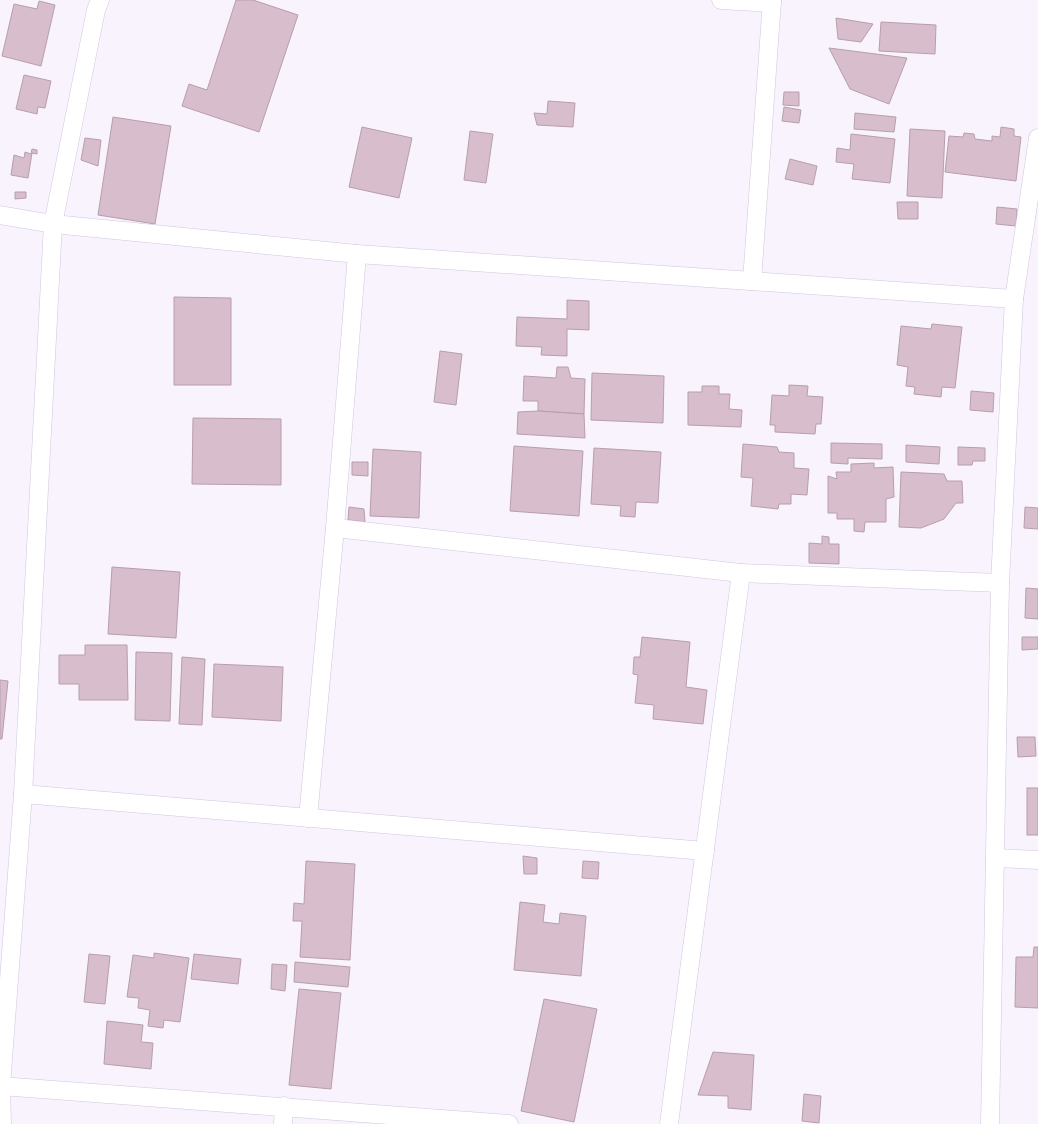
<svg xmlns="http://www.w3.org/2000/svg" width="1038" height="1124" viewBox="0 0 1038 1124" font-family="'PT Sans',sans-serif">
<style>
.building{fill:#d8bdcd;stroke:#b89ead}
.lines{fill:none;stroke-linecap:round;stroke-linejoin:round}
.minor-casing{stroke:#d3c5de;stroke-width:19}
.minor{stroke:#fff;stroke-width:18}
</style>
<rect width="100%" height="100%" fill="#f8f3fd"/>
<g class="building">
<path d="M 236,0 L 253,0 L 298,15 L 259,132 L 182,106 L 189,84 L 207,90 Z"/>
<path d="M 39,1 L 55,5 L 41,66 L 2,56 L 14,4 L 37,9 Z"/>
<path d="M 836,18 L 873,24 L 861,42 L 838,39 Z"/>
<path d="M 881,22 L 936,25 L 935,54 L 879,51 Z"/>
<path d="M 829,48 L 907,58 L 889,104 L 850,89 Z"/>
<path d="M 24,75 L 51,81 L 45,108 L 38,107 L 37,114 L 16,109 Z"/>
<path d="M 784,92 L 799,92 L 799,106 L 783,105 Z"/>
<path d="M 548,101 L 575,103 L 573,127 L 537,125 L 534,113 L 547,114 Z"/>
<path d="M 784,107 L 801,110 L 799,123 L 782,121 Z"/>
<path d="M 855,113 L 896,117 L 894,132 L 854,129 Z"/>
<path d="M 113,117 L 171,126 L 155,224 L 98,215 Z"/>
<path d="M 362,127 L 412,138 L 399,198 L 349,187 Z"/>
<path d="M 1001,127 L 1014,129 L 1014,136 L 1021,137 L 1016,181 L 945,172 L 949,136 L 963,137 L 964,133 L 974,134 L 975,139 L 992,141 L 992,136 L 1000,137 Z"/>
<path d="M 910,129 L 945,131 L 942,198 L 907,196 Z"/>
<path d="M 470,131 L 493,134 L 486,183 L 464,180 Z"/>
<path d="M 851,134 L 895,139 L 890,183 L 852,179 L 854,164 L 836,162 L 837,148 L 850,150 Z"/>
<path d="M 85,138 L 101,140 L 98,166 L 81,160 Z"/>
<path d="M 32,149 L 37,150 L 37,154 L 32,153 L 28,178 L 11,175 L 14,155 L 24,158 L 25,152 L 31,154 Z"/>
<path d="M 790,159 L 817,166 L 813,185 L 785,179 Z"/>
<path d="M 15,192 L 26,192 L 26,198 L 15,199 Z"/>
<path d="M 897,202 L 918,202 L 918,219 L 898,219 Z"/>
<path d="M 997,207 L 1017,209 L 1016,226 L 996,224 Z"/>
<path d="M 174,297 L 231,298 L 231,385 L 174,385 Z"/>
<path d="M 567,300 L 589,301 L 589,330 L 567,329 L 567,356 L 541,355 L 542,347 L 516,346 L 517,317 L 567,319 Z"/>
<path d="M 932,324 L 962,327 L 955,388 L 942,387 L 941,397 L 914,394 L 915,387 L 906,386 L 908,367 L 897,365 L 901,326 L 931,329 Z"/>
<path d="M 440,351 L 462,354 L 456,405 L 434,402 Z"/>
<path d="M 557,367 L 568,367 L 571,378 L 585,379 L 584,414 L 538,411 L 538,401 L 523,401 L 524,376 L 556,378 Z"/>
<path d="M 592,373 L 664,376 L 663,423 L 591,420 Z"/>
<path d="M 789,385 L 808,386 L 807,396 L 823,397 L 821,424 L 816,424 L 815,434 L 775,432 L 775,425 L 770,425 L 772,395 L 789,396 Z"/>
<path d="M 702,386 L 719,386 L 719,394 L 730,394 L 729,409 L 742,410 L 741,427 L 688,425 L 688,392 L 702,392 Z"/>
<path d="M 971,391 L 994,393 L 993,412 L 970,410 Z"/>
<path d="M 538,411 L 584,414 L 585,438 L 517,434 L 518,412 Z"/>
<path d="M 193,418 L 281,419 L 281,485 L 192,484 Z"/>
<path d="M 831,443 L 882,444 L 882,459 L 848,458 L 848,464 L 831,463 Z"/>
<path d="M 743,444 L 777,447 L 779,452 L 794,453 L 794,468 L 809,469 L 807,495 L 791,494 L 791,504 L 779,504 L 778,509 L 751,506 L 753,478 L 741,477 Z"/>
<path d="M 906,445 L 940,447 L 939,464 L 906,462 Z"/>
<path d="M 514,446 L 583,451 L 579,516 L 510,511 Z"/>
<path d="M 958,447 L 985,448 L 985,461 L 973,461 L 972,465 L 958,465 Z"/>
<path d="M 594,448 L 661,452 L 658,503 L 636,502 L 635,517 L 620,516 L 621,506 L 591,504 Z"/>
<path d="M 373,449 L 421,452 L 419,518 L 370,516 Z"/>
<path d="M 352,462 L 368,462 L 368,476 L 352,475 Z"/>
<path d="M 874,463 L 874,468 L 893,467 L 894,497 L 886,499 L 886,522 L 865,522 L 864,532 L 854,531 L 854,519 L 837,519 L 837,513 L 828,513 L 828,476 L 837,479 L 836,472 L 851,472 L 851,464 Z"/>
<path d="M 901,472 L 944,474 L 947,481 L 962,481 L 963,503 L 956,503 L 944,519 L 921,528 L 899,527 Z"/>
<path d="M 349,507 L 364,509 L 365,522 L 348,520 Z"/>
<path d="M 1025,507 L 1038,508 L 1038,529 L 1024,528 Z"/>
<path d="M 822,536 L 829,537 L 829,544 L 839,544 L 839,564 L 809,563 L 809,543 L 822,544 Z"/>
<path d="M 112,567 L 180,572 L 176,638 L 108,634 Z"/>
<path d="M 1026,588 L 1038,589 L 1038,619 L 1025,618 Z"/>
<path d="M 642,637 L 690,642 L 686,687 L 707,690 L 703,724 L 653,719 L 654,705 L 635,703 L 638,675 L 633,674 L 634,657 L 640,657 Z"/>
<path d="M 1022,637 L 1038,637 L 1038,649 L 1022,650 Z"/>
<path d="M 85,645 L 127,645 L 128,700 L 79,700 L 79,684 L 59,684 L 59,655 L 85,655 Z"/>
<path d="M 136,652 L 172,653 L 170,721 L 135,720 Z"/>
<path d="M 182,657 L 205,659 L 202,725 L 179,724 Z"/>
<path d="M 214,664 L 283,667 L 281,721 L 212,717 Z"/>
<path d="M 0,680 L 8,681 L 2,739 L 0,739 Z"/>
<path d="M 1017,737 L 1035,737 L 1036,756 L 1018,757 Z"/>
<rect x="1027" y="788" width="11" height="47"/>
<path d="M 523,856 L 537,858 L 537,874 L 524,874 Z"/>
<path d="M 306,861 L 355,864 L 350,960 L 300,957 L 302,921 L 293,921 L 294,903 L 304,904 Z"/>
<path d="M 583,861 L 599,862 L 598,879 L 582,878 Z"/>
<path d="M 520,902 L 545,905 L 543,922 L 559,924 L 560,913 L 586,916 L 581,976 L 514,970 Z"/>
<path d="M 1034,947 L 1038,947 L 1038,1008 L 1015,1007 L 1016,957 L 1033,957 Z"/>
<path d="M 154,953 L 189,958 L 180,1022 L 164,1020 L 163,1028 L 148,1026 L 150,1010 L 138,1008 L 139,998 L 127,997 L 133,955 L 154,958 Z"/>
<path d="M 89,954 L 110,956 L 105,1004 L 84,1002 Z"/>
<path d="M 194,954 L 241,959 L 238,984 L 191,979 Z"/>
<path d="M 295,962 L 350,967 L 348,987 L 294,982 Z"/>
<path d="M 272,964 L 287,965 L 285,991 L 271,989 Z"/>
<path d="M 299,989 L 341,993 L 331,1089 L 289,1085 Z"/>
<path d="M 544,999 L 597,1009 L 574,1122 L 521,1111 Z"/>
<path d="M 107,1021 L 143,1025 L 141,1042 L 153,1043 L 151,1069 L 104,1064 Z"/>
<path d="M 713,1052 L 754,1055 L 751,1110 L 728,1108 L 728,1096 L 698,1095 Z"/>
<path d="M 804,1094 L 821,1096 L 819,1123 L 802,1121 Z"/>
</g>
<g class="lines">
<g class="minor-casing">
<g id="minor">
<path d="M 721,0 L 772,3"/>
<path d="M 0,215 L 53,224 L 357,254 L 1014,299"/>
<path d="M 752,281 L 772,0"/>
<path d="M 335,528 L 741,573 L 1000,583"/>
<path d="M 23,794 L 705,851"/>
<path d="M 308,818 L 335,528 L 357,254"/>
<path d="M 996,858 L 1038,860"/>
<path d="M 0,1086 L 509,1124"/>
<path d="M 2,1124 L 1,1086 L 23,794 L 53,224 L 96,10 L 100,0"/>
<path d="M 283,1124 L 284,1106"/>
<path d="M 669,1124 L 741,573"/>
<path d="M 990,1124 L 1000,583 L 1014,299 L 1038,138"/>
</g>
</g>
<use href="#minor" class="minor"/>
</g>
</svg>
